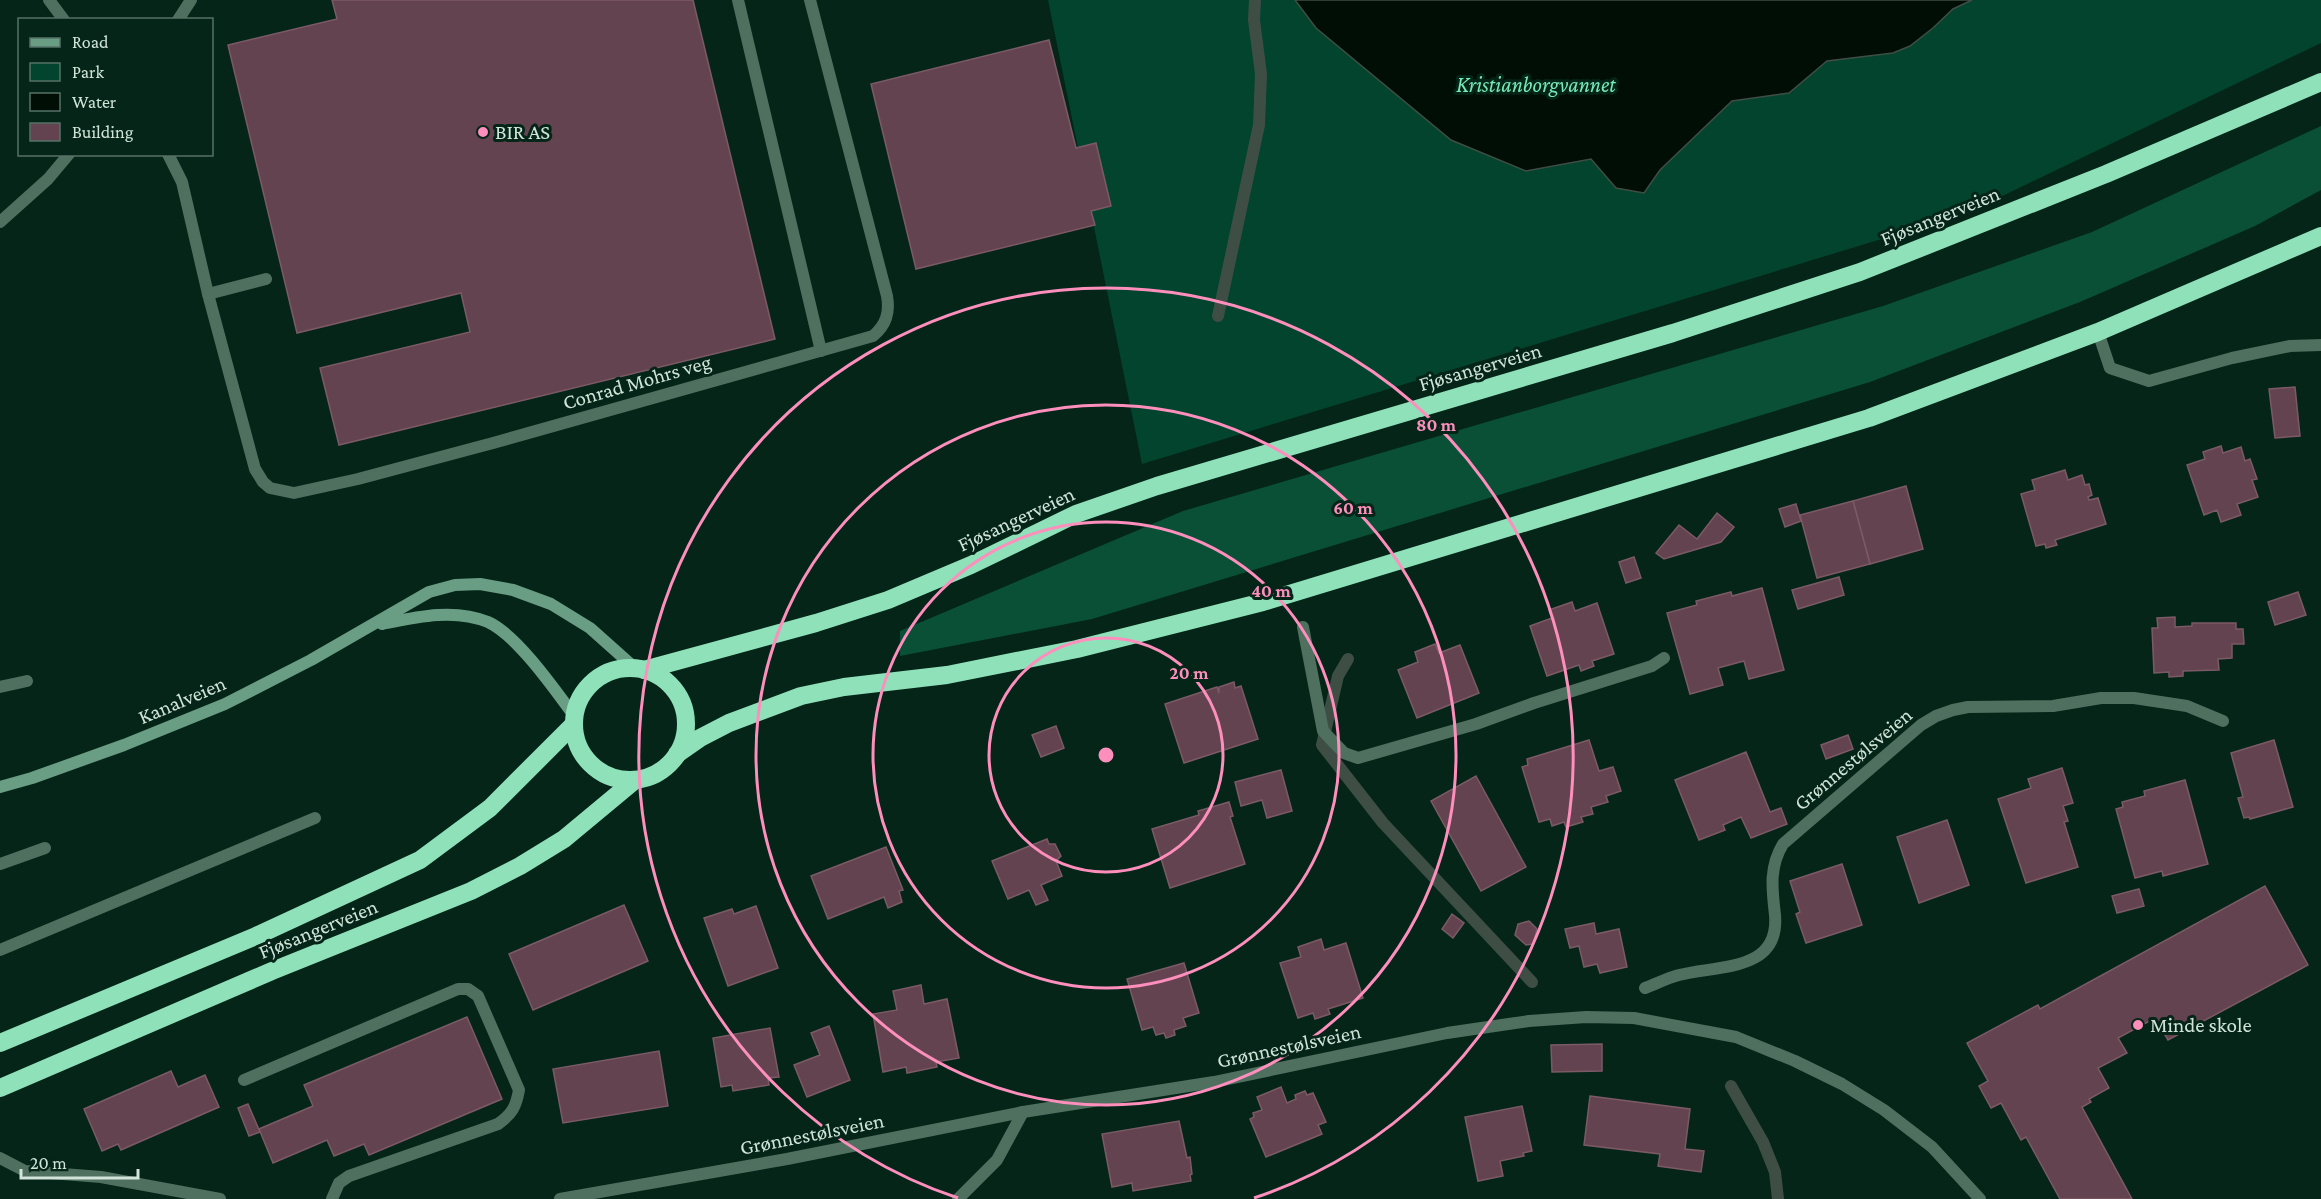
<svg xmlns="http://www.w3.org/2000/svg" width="2321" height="1199" viewBox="0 0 2321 1199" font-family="'Crimson Pro',serif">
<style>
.green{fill:#02442d}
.forest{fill:#095037}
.water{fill:#000e05;stroke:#3f4e45;stroke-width:1.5}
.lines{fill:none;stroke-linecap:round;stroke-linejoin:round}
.stream{stroke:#3f4e45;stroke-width:12}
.building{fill:#63434f;stroke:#7b5a66;stroke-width:1.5}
.lane{stroke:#4f6f5f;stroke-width:12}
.street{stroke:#4f6f5f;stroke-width:12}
.secondary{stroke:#699d84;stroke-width:12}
.highway{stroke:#8fe1ba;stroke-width:18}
.ring{fill:none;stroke:#fe8ebc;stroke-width:3}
.poi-dot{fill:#fe8ebc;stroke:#042518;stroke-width:2}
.labels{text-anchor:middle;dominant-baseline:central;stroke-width:6;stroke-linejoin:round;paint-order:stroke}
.poi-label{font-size:21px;fill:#d1e4da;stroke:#042518;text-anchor:start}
.street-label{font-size:21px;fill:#d1e4da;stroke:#042518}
.water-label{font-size:22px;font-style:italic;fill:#76e9b6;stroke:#042518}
.centre{fill:#fe8ebc;stroke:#042518;stroke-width:3}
.ring-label{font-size:18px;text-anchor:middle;font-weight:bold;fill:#fe8ebc;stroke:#042518;stroke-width:6;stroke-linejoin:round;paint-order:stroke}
</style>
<rect width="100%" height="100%" fill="#042518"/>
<path class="green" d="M 1048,0 L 2321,0 L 2321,43 L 1967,213 L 1142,464 Z"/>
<path class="forest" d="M 2321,126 L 2321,190 L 2255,226 L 2080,302 L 1870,382 L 1092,619 L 900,656 L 900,631 L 1183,511 L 1883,306 L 2092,232 Z"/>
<path class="water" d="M 1295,0 L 1972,0 L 1953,9 L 1933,28 L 1910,46 L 1893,53 L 1827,61 L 1789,93 L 1732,101 L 1660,170 L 1644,193 L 1616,188 L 1591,159 L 1526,171 L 1451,140 L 1316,28 Z"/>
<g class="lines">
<g class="stream">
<path d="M 1218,316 L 1259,125 L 1261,74 L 1254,20 L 1255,0"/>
<path d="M 1348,659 L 1338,676 L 1322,745 L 1383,823 L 1532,982"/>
<path d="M 1731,1086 L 1763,1142 L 1775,1172 L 1778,1199"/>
</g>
</g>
<g class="building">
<path d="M 332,0 L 693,0 L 775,339 L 339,445 L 320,368 L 470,332 L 461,293 L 297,333 L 228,45 L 337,19 Z"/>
<path d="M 1049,40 L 1076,148 L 1096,143 L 1111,206 L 1091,211 L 1095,225 L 916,269 L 871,84 Z"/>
<path d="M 2295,387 L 2300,436 L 2275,438 L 2269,389 Z"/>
<path d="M 2221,446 L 2223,453 L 2241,447 L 2245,461 L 2250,459 L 2257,479 L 2252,480 L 2258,497 L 2237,504 L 2241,515 L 2221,522 L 2217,510 L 2204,515 L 2187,465 L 2205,459 L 2203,452 Z"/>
<path d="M 2065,470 L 2068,480 L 2082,475 L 2085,485 L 2089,484 L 2092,495 L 2088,497 L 2089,500 L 2098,498 L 2106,524 L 2055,540 L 2057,545 L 2046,548 L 2045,544 L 2036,546 L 2021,494 L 2035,490 L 2032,480 Z"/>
<path d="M 1906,486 L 1923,549 L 1870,564 L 1853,501 Z"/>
<path d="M 1853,501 L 1870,564 L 1817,578 L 1800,515 Z"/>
<path d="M 1796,504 L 1801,521 L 1785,527 L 1779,509 Z"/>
<path d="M 1717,513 L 1734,527 L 1721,542 L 1664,559 L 1656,553 L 1679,525 L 1697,539 Z"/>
<path d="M 1634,557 L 1641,578 L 1626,583 L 1619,562 Z"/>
<path d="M 1839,577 L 1844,595 L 1798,609 L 1792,590 Z"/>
<path d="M 1762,588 L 1784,670 L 1749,679 L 1744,661 L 1718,668 L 1723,685 L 1690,694 L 1667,613 L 1697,605 L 1696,601 L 1731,592 L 1732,596 Z"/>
<path d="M 2298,592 L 2306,615 L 2275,625 L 2268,602 Z"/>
<path d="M 1572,602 L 1575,611 L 1597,603 L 1614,654 L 1592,661 L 1594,666 L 1581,671 L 1579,665 L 1547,676 L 1530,626 L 1552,618 L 1549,610 Z"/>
<path d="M 2175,617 L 2175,627 L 2192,626 L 2192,623 L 2236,623 L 2236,629 L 2243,629 L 2244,644 L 2232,644 L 2232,658 L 2218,659 L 2219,670 L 2183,671 L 2183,676 L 2169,677 L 2169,672 L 2154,673 L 2152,628 L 2158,628 L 2157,618 Z"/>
<path d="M 1435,644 L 1439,653 L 1460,645 L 1479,693 L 1417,718 L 1398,670 L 1418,662 L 1415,652 Z"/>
<path d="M 1234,682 L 1235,688 L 1241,686 L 1258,739 L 1184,763 L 1165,704 L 1217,687 L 1219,693 L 1219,687 Z"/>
<path d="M 1056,726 L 1064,748 L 1041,757 L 1032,735 Z"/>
<path d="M 1848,735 L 1853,749 L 1826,759 L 1821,745 Z"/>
<path d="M 1589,740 L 1599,771 L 1613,767 L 1621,791 L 1606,796 L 1608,802 L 1591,807 L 1593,814 L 1581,817 L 1583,822 L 1566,827 L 1564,822 L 1552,826 L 1550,819 L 1539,822 L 1522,767 L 1528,765 L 1527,759 Z"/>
<path d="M 2274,740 L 2293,807 L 2250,819 L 2249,817 L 2244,818 L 2238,798 L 2243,797 L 2231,753 Z"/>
<path d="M 1746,752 L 1770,812 L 1781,808 L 1787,824 L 1751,838 L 1741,817 L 1723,825 L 1725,830 L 1699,840 L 1675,780 Z"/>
<path d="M 2062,768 L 2073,803 L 2063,806 L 2068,821 L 2064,822 L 2078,867 L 2026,883 L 1998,799 L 2031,788 L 2028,779 Z"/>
<path d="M 1281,770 L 1292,811 L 1267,818 L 1262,800 L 1241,806 L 1235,782 Z"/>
<path d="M 1476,776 L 1526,867 L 1481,891 L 1431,801 Z"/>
<path d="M 2185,780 L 2208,864 L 2163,876 L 2162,871 L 2135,878 L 2116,809 L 2123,807 L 2122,802 L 2145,796 L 2144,791 Z"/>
<path d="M 1229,802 L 1233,816 L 1230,817 L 1245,864 L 1170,888 L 1152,829 L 1199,815 L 1198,811 Z"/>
<path d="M 1947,820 L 1969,885 L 1919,903 L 1897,837 Z"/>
<path d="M 1047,839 L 1049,844 L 1055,844 L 1061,856 L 1056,861 L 1062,876 L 1041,885 L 1048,900 L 1036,905 L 1029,890 L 1008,899 L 992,861 Z"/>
<path d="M 886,847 L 903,890 L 899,891 L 902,902 L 888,908 L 884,897 L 828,919 L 811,876 Z"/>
<path d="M 1842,864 L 1862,925 L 1806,943 L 1796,914 L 1800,912 L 1790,881 Z"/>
<path d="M 2265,886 L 2308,965 L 2168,1040 L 2155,1018 L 2118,1038 L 2127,1053 L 2098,1068 L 2109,1088 L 2089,1099 L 2091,1102 L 2082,1107 L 2132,1199 L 2060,1199 L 2026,1137 L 2021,1140 L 2001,1103 L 1991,1108 L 1979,1086 L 1988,1081 L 1967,1043 L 2038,1005 L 2040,1009 Z"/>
<path d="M 2139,889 L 2144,906 L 2117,913 L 2112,896 Z"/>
<path d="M 624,905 L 648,961 L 533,1010 L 509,954 Z"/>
<path d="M 756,906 L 778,968 L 728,986 L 704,918 L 732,909 L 734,914 Z"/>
<path d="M 1452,914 L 1464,923 L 1453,938 L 1442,929 Z"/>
<path d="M 1529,921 L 1537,929 L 1533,944 L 1526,945 L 1515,935 L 1518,924 Z"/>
<path d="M 1594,923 L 1596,934 L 1619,929 L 1627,967 L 1600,973 L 1597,964 L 1584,967 L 1579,946 L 1570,948 L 1565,929 Z"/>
<path d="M 1321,939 L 1324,950 L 1346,943 L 1363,998 L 1328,1009 L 1330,1014 L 1315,1019 L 1313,1013 L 1298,1018 L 1280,963 L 1301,957 L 1298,947 Z"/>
<path d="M 1184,963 L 1199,1013 L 1183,1018 L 1186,1026 L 1174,1030 L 1175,1035 L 1166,1038 L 1164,1033 L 1156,1035 L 1153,1027 L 1142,1030 L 1127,979 Z"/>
<path d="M 921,985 L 924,1004 L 947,999 L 959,1058 L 936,1062 L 937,1067 L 907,1073 L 906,1067 L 883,1072 L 873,1014 L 897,1010 L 893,991 Z"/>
<path d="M 467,1017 L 502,1099 L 369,1155 L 364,1144 L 334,1156 L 327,1140 L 273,1163 L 259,1129 L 313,1106 L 304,1085 Z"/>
<path d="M 829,1026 L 850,1080 L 807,1097 L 794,1065 L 820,1055 L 811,1033 Z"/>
<path d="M 770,1028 L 779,1077 L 768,1078 L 769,1085 L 733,1091 L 732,1085 L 721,1087 L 713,1038 Z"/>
<path d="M 1602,1044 L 1602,1071 L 1552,1072 L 1551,1045 Z"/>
<path d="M 659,1051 L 668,1106 L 563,1123 L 553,1069 Z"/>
<path d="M 171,1071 L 178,1087 L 205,1075 L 219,1107 L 121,1150 L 118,1144 L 102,1151 L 84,1109 Z"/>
<path d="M 1281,1087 L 1287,1103 L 1296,1099 L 1295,1095 L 1305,1091 L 1307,1095 L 1313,1093 L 1326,1122 L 1318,1125 L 1322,1134 L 1266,1157 L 1250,1119 L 1254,1117 L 1253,1113 L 1262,1110 L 1257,1097 Z"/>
<path d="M 1590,1096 L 1690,1109 L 1685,1149 L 1704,1151 L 1701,1172 L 1658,1166 L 1660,1154 L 1584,1145 Z"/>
<path d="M 248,1104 L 260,1132 L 249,1136 L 238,1108 Z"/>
<path d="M 1522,1106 L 1532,1151 L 1523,1153 L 1524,1156 L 1500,1161 L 1503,1176 L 1478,1181 L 1465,1117 Z"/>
<path d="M 1179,1121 L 1187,1158 L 1190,1157 L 1192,1174 L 1190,1175 L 1191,1181 L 1133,1191 L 1132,1183 L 1112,1187 L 1102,1134 Z"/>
</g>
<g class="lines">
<g class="lane">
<path d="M 738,0 L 821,351"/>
<path d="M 168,154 L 182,182 L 208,294"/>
<path d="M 266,279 L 208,294 L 255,469 L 263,482 L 270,488 L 294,493 L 358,479 L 493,443 L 873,336 C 886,325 890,313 887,296 L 810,0"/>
<path d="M 0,687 L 27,681"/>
<path d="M 0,864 L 45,848"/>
<path d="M 0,950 L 315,818"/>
<path d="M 244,1080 L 458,989 L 468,989 L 478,996 L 519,1090 C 516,1107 512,1114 498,1124 L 349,1176 L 339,1183 L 332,1199"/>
</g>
<g class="street">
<path d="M 49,0 L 64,20"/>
<path d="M 178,20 L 191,0"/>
<path d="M 0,222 L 48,179 L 69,154"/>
<path d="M 2098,332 L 2110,368 L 2149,381 L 2232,358 L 2290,346 L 2321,345"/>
<path d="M 1303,627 L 1323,731 L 1344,753 L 1358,758 L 1476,724 L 1534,703 L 1652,666 L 1664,658"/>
<path d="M 1645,988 C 1656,984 1667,978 1679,975 C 1718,965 1780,972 1775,915 C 1772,889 1769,867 1783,844 L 1921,725 L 1936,716 L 1953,710 L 1968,707 L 2053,706 L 2101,698 L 2134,698 L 2187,706 L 2223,721"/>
<path d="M 0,1158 L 25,1171 L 101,1177 L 220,1199"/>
<path d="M 560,1199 L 787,1159 L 1023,1112 L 1214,1082 L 1447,1033 L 1529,1021 L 1586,1017 L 1634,1018 L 1736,1037 L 1795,1061 L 1842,1084 L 1884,1110 L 1932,1147 L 1980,1199"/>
<path d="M 958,1199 L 997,1160 L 1023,1112"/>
</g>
<g class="secondary">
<path d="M 382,624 C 416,617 454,608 488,622 C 517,635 556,691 575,717"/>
<path d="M 0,787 L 32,778 L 124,745 L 225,704 L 311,660 L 429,592 L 455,585 L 480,584 L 513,590 L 551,604 L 590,628 L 636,669"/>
</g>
<g class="highway">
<circle cx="630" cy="724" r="56"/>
<path d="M 644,670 L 816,623 L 888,600 L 971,565 L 1076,514 L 1157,486 L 1673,333 L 1860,272 L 2106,174 L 2321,82"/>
<path d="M 677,754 L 700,738 L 729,723 L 801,696 L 844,687 L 947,675 L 1077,649 L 1263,602 L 1869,418 L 2098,332 L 2321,236"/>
<path d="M 0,1043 L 256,936 L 420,860 L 490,808 L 574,724"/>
<path d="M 0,1088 L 272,971 L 471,891 L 520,866 L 564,839 L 635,780"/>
</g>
</g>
<g class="ring">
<circle cx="1106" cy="755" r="117"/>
<circle cx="1106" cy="755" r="233"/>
<circle cx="1106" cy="755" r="350"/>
<path d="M958 1198A467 467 0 1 1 1254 1198"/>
</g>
<g class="poi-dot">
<circle cx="483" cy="132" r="6"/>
<circle cx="2138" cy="1025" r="6"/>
</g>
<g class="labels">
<g class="poi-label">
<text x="495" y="132">BIR AS</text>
<text x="2150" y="1025">Minde skole</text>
</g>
<g class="street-label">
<text transform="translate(1940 216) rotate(-22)">Fjøsangerveien</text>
<text transform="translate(1480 367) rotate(-16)">Fjøsangerveien</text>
<text transform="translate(637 382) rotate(-16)">Conrad Mohrs veg</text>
<text transform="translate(1016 519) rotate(-25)">Fjøsangerveien</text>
<text transform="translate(182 700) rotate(-23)">Kanalveien</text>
<text transform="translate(1853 759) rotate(-40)">Grønnestølsveien</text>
<text transform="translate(318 929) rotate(-22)">Fjøsangerveien</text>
<text transform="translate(1289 1046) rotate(-12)">Grønnestølsveien</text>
<text transform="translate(812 1134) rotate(-11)">Grønnestølsveien</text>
</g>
<g class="water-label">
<text x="1536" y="84">Kristianborgvannet</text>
</g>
</g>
<circle cx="1106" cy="755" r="9" class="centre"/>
<g class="ring-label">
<text x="1436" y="431">80 m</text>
<text x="1353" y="514">60 m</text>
<text x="1271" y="597">40 m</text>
<text x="1189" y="679">20 m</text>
</g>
<rect x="18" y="18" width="195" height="138" fill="#042518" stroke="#567166" stroke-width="1.5"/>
<rect x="30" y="38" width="30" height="9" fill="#699d84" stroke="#567166" stroke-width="1.5"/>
<text x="72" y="48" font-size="18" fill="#d1e4da">Road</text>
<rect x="30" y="63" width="30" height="18" fill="#02442d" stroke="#567166" stroke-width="1.5"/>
<text x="72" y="78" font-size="18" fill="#d1e4da">Park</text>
<rect x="30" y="93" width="30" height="18" fill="#000e05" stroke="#567166" stroke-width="1.5"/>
<text x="72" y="108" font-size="18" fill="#d1e4da">Water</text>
<rect x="30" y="123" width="30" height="18" fill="#63434f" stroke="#567166" stroke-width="1.5"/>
<text x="72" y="138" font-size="18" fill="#d1e4da">Building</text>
<path d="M21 1169v9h117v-9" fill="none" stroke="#d1e4da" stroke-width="3"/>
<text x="30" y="1169" font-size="18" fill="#d1e4da" stroke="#042518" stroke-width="4.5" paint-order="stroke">20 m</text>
</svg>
